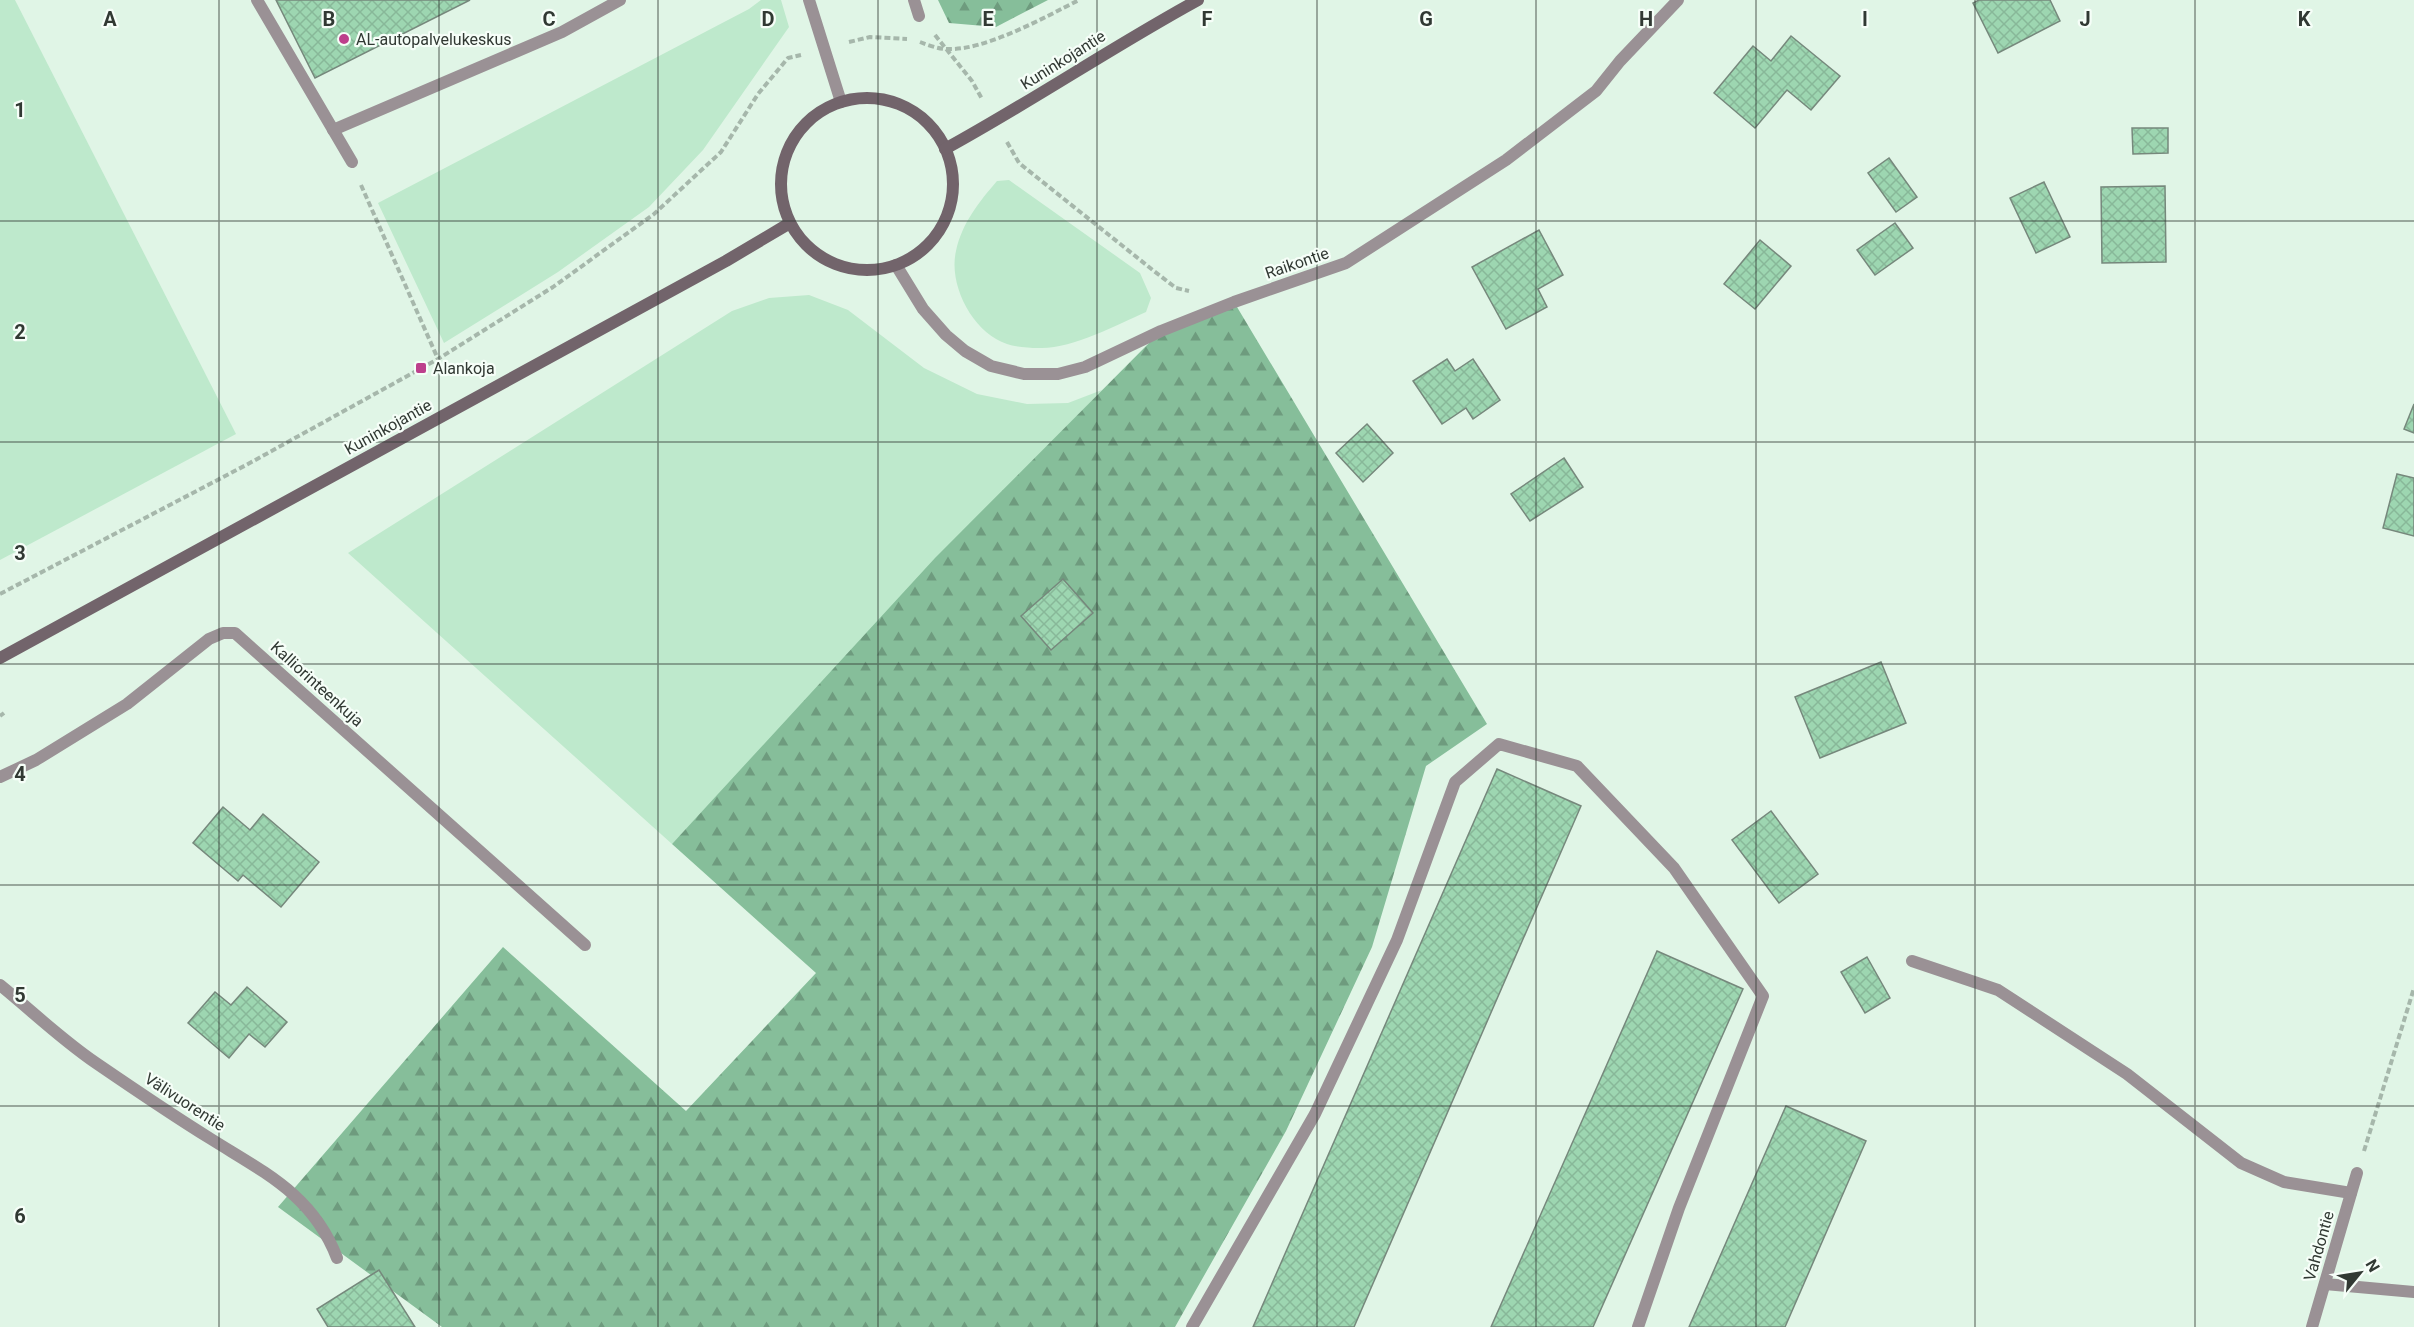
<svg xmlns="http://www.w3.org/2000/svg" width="2414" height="1327" viewBox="0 0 2414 1327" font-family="Roboto,sans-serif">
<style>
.grass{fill:#bee9cc}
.forest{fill:url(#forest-firs)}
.building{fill:url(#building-cross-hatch);stroke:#76887c;stroke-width:1.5}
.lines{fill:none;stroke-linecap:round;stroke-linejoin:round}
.path{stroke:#a6b7ab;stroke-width:4;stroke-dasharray:6 3;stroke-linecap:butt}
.service{stroke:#9a9195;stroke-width:12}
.minor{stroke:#9a9195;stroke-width:12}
.secondary{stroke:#72646b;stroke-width:12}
.grid{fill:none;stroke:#313933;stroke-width:1.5;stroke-opacity:0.55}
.poi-dot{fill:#bd3f8c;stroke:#f6fef8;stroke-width:2}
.labels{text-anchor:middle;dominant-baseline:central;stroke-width:4.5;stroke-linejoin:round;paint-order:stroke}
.poi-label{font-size:16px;fill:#313933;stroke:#f6fef8;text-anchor:start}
.street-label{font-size:16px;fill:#313933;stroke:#f6fef8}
.grid-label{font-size:20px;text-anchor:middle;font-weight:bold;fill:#313933;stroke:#f6fef8;stroke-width:4.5;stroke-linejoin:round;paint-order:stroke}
</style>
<defs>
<pattern id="forest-firs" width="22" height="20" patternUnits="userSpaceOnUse" patternTransform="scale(1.5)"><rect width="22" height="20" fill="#86be9a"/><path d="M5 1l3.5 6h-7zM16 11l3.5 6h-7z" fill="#6e9b7e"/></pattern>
<pattern id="building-cross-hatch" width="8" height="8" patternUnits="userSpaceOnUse" patternTransform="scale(1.5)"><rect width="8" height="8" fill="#9dd6b1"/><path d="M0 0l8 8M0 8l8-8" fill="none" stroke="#88b899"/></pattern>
</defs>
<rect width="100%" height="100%" fill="#e0f5e6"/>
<g class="grass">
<path d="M 0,0 L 15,0 L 236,434 L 0,560 Z"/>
<path d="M 761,0 L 781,0 L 789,27 L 703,150 L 649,207 L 558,272 L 444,343 L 378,203 L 749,9 Z"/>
<path d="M 1009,180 L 1140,273 L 1151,298 L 1146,312 C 1116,325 1070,350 1038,348 C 1029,348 1015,347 1007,344 C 973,333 948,285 956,251 C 962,223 979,202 997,181 Z"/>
<path d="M 809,295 L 848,310 L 924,368 L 977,394 L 1027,404 L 1068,403 L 1102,390 L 672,844 L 348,553 L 732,311 L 769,298 Z"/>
</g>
<g class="forest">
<path d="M 938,0 L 1048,0 L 996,27 L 949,23 Z"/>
<path d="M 1234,302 L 1487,724 L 1426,766 L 1372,947 L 1286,1131 L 1175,1327 L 442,1327 L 278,1207 L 503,947 L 686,1111 L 816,973 L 672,844 L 935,558 L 1161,331 Z"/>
</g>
<g class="building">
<path d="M 276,0 L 470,0 L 315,78 Z"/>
<path d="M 1979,0 L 2050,0 L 2060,21 L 1998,53 L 1973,3 Z"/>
<path d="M 1791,36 L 1840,76 L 1811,110 L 1787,90 L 1755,128 L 1714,93 L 1753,46 L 1771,61 Z"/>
<path d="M 2132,128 L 2168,128 L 2168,153 L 2133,154 Z"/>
<path d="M 1889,158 L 1917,197 L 1896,212 L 1868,173 Z"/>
<path d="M 2044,182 L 2070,237 L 2036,253 L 2010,198 Z"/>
<path d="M 2165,186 L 2166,262 L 2102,263 L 2101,187 Z"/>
<path d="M 1895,223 L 1913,248 L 1875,275 L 1857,250 Z"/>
<path d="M 1539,230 L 1563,275 L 1538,289 L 1547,307 L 1506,329 L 1472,267 Z"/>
<path d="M 1760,240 L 1791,266 L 1755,309 L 1724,284 Z"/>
<path d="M 1447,359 L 1455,371 L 1473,359 L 1500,400 L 1473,419 L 1466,408 L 1442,424 L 1413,381 Z"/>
<path d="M 2414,404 L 2414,433 L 2404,429 Z"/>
<path d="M 1367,424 L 1393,453 L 1363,482 L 1336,453 Z"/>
<path d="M 1564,458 L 1583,487 L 1530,521 L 1511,494 Z"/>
<path d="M 2397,474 L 2414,478 L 2414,536 L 2383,528 Z"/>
<path d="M 1063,579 L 1093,613 L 1051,650 L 1021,616 Z"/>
<path d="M 1881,662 L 1906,723 L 1820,758 L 1795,697 Z"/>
<path d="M 1497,769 L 1581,806 L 1354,1327 L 1253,1327 Z"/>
<path d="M 223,807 L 250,830 L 263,814 L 319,862 L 281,907 L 243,875 L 238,881 L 193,843 Z"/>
<path d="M 1771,811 L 1818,874 L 1779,903 L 1732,840 Z"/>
<path d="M 1657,951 L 1743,989 L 1593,1327 L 1491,1327 Z"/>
<path d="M 1867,957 L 1890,998 L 1865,1013 L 1841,972 Z"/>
<path d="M 247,987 L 287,1022 L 265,1047 L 249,1034 L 229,1058 L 188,1023 L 215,992 L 231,1005 Z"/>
<path d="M 1786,1106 L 1866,1141 L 1785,1327 L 1689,1327 Z"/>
<path d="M 379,1270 L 415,1327 L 328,1327 L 317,1309 Z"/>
</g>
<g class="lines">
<g class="path">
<path d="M 935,35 L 972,81 L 982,99"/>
<path d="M 849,42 L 870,37 L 907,39"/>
<path d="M 920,42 C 928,45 938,49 947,49 C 985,51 1045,17 1079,0"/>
<path d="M 1007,142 L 1019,163 L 1154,271 L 1176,288 L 1189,291"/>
<path d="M 361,185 L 438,359"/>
<path d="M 0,594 L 248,464 L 438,359 L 553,287 L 654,214 L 721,152 L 758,94 L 788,58 L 801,55"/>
<path d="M 0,716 L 4,713"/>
<path d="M 2364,1151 L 2414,988"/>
</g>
<g class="service">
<path d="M 257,0 L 352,162"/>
<path d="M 914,0 L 919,16"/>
<path d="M 333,130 L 562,32 L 620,0"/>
<path d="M 1912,961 L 1998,990 L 2127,1074 L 2241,1163 L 2284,1182 L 2351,1193"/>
<path d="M 2325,1284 L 2414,1292"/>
<path d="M 1192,1327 L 1315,1114 L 1397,940 L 1455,782 L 1499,744 L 1577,766 L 1674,868 L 1763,996 L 1679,1208 L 1638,1327"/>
</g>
<g class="minor">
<path d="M 809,0 L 841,102"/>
<path d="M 896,265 L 923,309 L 946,335 L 965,351 L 991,366 L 1024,374 L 1058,374 L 1085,367 L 1161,331 L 1234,302 L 1346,263 L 1506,160 L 1596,91 L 1620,61 L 1678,0"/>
<path d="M 0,777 L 36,760 L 127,704 L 209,639 L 223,633 L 235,633 L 585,945"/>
<path d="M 0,985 C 32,1011 62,1040 96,1063 C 134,1089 172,1115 211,1139 C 265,1173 313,1195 337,1258"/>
<path d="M 2312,1327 L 2357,1173"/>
</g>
<g class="secondary">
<circle cx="867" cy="184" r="86"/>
<path d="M 945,149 C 1031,102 1112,47 1198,0"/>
<path d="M 0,658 L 726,261 L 790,223"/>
</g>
</g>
<path class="grid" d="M 219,0 L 219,1327M 439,0 L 439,1327M 658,0 L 658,1327M 878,0 L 878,1327M 1097,0 L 1097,1327M 1317,0 L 1317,1327M 1536,0 L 1536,1327M 1756,0 L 1756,1327M 1975,0 L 1975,1327M 2195,0 L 2195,1327M 0,221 L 2414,221M 0,442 L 2414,442M 0,664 L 2414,664M 0,885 L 2414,885M 0,1106 L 2414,1106"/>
<g class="poi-dot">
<circle cx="344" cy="39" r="6"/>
<rect x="415" y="362" width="12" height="12" rx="3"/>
</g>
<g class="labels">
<g class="poi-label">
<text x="356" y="39">AL-autopalvelukeskus</text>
<text x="433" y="368">Alankoja</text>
</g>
<g class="street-label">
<text transform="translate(1063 60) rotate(-32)">Kuninkojantie</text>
<text transform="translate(1297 263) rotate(-19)">Raikontie</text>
<text transform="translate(388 427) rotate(-29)">Kuninkojantie</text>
<text transform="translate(317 684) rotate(42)">Kalliorinteenkuja</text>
<text transform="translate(185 1102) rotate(33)">Välivuorentie</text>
<text transform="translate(2319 1246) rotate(-74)">Vahdontie</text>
</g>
</g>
<g class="grid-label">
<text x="110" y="26">A</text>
<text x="329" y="26">B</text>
<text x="549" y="26">C</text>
<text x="768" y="26">D</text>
<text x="988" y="26">E</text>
<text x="1207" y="26">F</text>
<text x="1426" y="26">G</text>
<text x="1646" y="26">H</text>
<text x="1865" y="26">I</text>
<text x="2085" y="26">J</text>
<text x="2304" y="26">K</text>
<text x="20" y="117">1</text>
<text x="20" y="339">2</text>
<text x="20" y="560">3</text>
<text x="20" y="781">4</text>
<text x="20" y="1002">5</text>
<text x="20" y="1223">6</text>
</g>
<g transform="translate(2360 1273) rotate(60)" stroke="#f6fef8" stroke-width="4.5" paint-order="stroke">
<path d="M0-4.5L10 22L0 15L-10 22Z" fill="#313933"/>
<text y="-9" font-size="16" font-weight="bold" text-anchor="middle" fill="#313933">N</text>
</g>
</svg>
